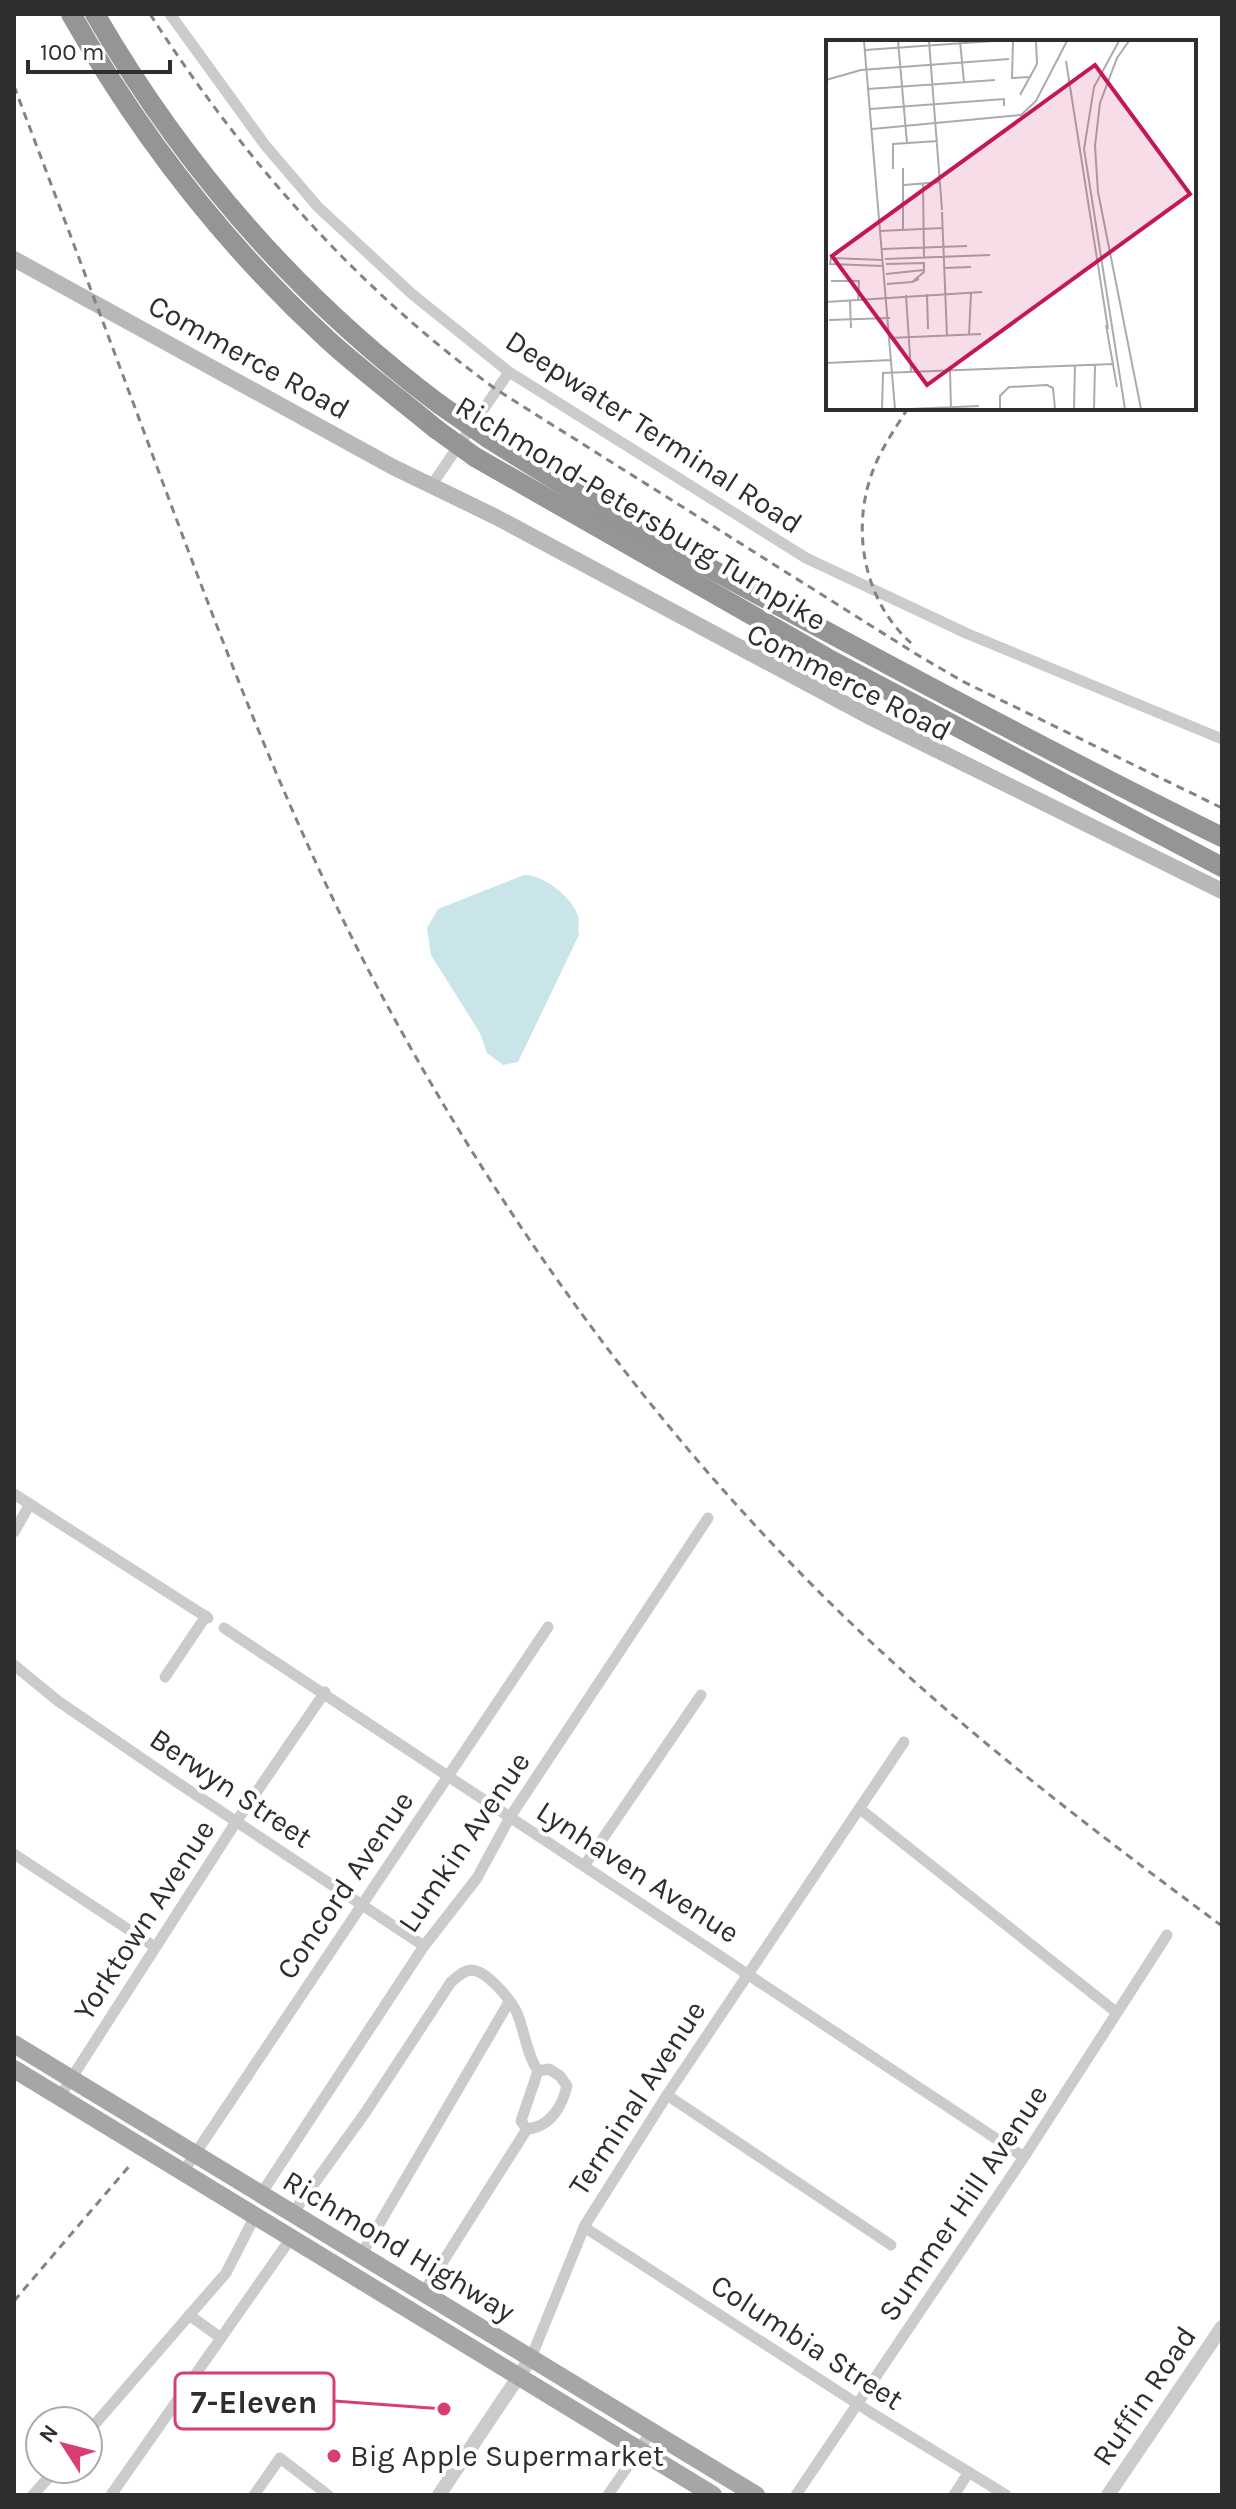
<svg xmlns="http://www.w3.org/2000/svg" width="1236" height="2509" viewBox="0 0 1236 2509" font-family="Karla,sans-serif">
<style>
.water{fill:#cae5e9}
.lines{fill:none;stroke-linecap:round;stroke-linejoin:round}
.minor{stroke:#cbcbcb;stroke-width:11}
.tertiary{stroke:#cbcbcb;stroke-width:14}
.secondary{stroke:#b8b8b8;stroke-width:16}
.primary{stroke:#a6a6a6;stroke-width:18}
.motorway{stroke:#959595;stroke-width:20}
.rail{stroke:#838383;stroke-width:3;stroke-dasharray:8 6;stroke-linecap:butt}
.motorway-bridge{stroke:#959595;stroke-width:20}
.poi-dot{fill:#d83d73;stroke:#fff;stroke-width:3}
.labels{text-anchor:middle;dominant-baseline:central;stroke-width:8;stroke-linejoin:round;paint-order:stroke}
.street-label{font-size:30px;fill:#2e2e2e;stroke:#fff}
.poi-label{font-size:30px;fill:#2e2e2e;stroke:#fff;text-anchor:start}
.inset-road{fill:none;stroke:#ababab;stroke-width:2}
.view{fill:#c2185b;fill-opacity:0.15;stroke:#c2185b;stroke-width:4}
.inset-edge{fill:none;stroke:#2e2e2e;stroke-width:4}
.leader{fill:none;stroke:#d83d73;stroke-width:3}
.callout-dot{fill:#d83d73;stroke:#fff;stroke-width:3}
.callout{fill:#fff;stroke:#d83d73;stroke-width:3}
.callout-label{font-size:32px;text-anchor:middle;font-weight:bold;fill:#2e2e2e}
</style>
<rect width="100%" height="100%" fill="#fff"/>
<path class="water" d="M 524,875 C 543,874 573,898 578,916 C 580,922 577,928 579,935 L 518,1062 L 503,1065 L 487,1053 L 480,1033 L 431,955 L 427,928 L 438,909 Z"/>
<g class="lines">
<g class="minor">
<path d="M 170,14 L 265,145 L 318,207 L 412,294 L 509,372 L 806,558 L 968,634 L 1222,739"/>
<path d="M 431,486 L 509,372"/>
<path d="M 14,1494 L 208,1618"/>
<path d="M 14,1532 L 30,1504"/>
<path d="M 224,1628 L 1024,2157"/>
<path d="M 14,1665 L 58,1701 L 175,1781 L 424,1946"/>
<path d="M 165,1677 L 206,1616"/>
<path d="M 860,1809 L 1116,2012"/>
<path d="M 14,1854 L 155,1947"/>
<path d="M 584,1866 L 701,1695"/>
<path d="M 549,2069 L 560,2076 L 567,2086 C 562,2107 550,2127 527,2129 L 521,2121 L 538,2071 Z"/>
<path d="M 667,2095 L 891,2245"/>
<path d="M 60,2096 L 236,1822 L 325,1692"/>
<path d="M 183,2172 L 548,1627"/>
<path d="M 261,2194 L 424,1946 L 477,1878 L 510,1817 L 708,1518"/>
<path d="M 293,2213 L 365,2113 L 451,1982 C 457,1977 464,1970 472,1970 C 487,1971 511,2000 517,2013 C 525,2032 526,2053 538,2071"/>
<path d="M 584,2227 L 870,2412 L 1006,2495"/>
<path d="M 361,2255 L 509,2002"/>
<path d="M 423,2293 L 527,2129"/>
<path d="M 189,2315 L 221,2338"/>
<path d="M 531,2358 L 585,2225 L 667,2095 L 904,1742"/>
<path d="M 88,2432 L 226,2273 L 255,2216"/>
<path d="M 33,2495 L 56,2469"/>
<path d="M 111,2495 L 291,2238"/>
<path d="M 254,2495 L 280,2458 L 328,2495"/>
<path d="M 608,2495 L 651,2432"/>
<path d="M 796,2495 L 1024,2157 L 1167,1935"/>
<path d="M 954,2495 L 969,2472"/>
</g>
<g class="tertiary">
<path d="M 439,2495 L 531,2358"/>
<path d="M 1108,2495 L 1222,2327"/>
</g>
<path class="secondary" d="M 14,259 L 393,467 L 496,517 L 868,716 L 1222,891"/>
<g class="primary">
<path d="M 14,2044 L 756,2495"/>
<path d="M 14,2069 L 713,2495"/>
</g>
<g class="motorway">
<path d="M 71,14 C 139,134 225,245 327,339 C 362,371 400,399 436,429"/>
<path d="M 95,14 C 183,166 299,299 439,404"/>
<path d="M 488,438 C 600,510 718,573 835,636 C 963,705 1091,773 1222,837"/>
<path d="M 475,457 L 827,658 L 1222,867"/>
</g>
<g class="rail">
<path d="M 150,14 C 244,160 356,288 497,390 L 916,654 L 962,681 L 1222,808"/>
<path d="M 14,86 C 62,213 110,340 157,467 C 225,650 294,834 388,1007 C 520,1250 690,1479 896,1665 C 999,1759 1110,1843 1222,1926"/>
<path d="M 908,408 C 895,429 880,450 872,473 C 851,531 864,601 911,643"/>
<path d="M 14,2301 L 131,2164"/>
</g>
<g class="motorway-bridge">
<path d="M 439,404 L 488,438"/>
<path d="M 436,429 L 475,457"/>
</g>
</g>
<circle class="poi-dot" cx="334" cy="2456" r="8"/>
<g class="labels">
<g class="street-label">
<text transform="translate(249 357) rotate(29)">Commerce Road</text>
<text transform="translate(654 432) rotate(33)">Deepwater Terminal Road</text>
<text transform="translate(641 513) rotate(31)">Richmond-Petersburg Turnpike</text>
<text transform="translate(849 682) rotate(27)">Commerce Road</text>
<text transform="translate(231 1788) rotate(34)">Berwyn Street</text>
<text transform="translate(464 1842) rotate(-56)">Lumkin Avenue</text>
<text transform="translate(638 1872) rotate(33)">Lynhaven Avenue</text>
<text transform="translate(345 1885) rotate(-56)">Concord Avenue</text>
<text transform="translate(144 1920) rotate(-57)">Yorktown Avenue</text>
<text transform="translate(637 2098) rotate(-57)">Terminal Avenue</text>
<text transform="translate(963 2203) rotate(-56)">Summer Hill Avenue</text>
<text transform="translate(399 2246) rotate(31)">Richmond Highway</text>
<text transform="translate(807 2342) rotate(33)">Columbia Street</text>
<text transform="translate(1144 2396) rotate(-56)">Ruffin Road</text>
</g>
<g class="poi-label">
<text x="350" y="2456">Big Apple Supermarket</text>
</g>
</g>
<g transform="translate(826 40)">
<rect width="370" height="370" fill="#fff"/>
<path class="inset-road" d="M 38,1 L 69,369M 72,1 L 81,103M 103,1 L 116,170M 134,1 L 138,42M 187,1 L 186,38 L 205,37M 293,1 L 268,47 L 258,109 L 299,369M 303,1 L 291,18 L 274,63 L 269,106 L 272,152 L 315,369M 39,10 L 167,1M 240,21 L 282,289M 0,40 L 35,30 L 183,19M 42,49 L 169,40M 194,55 L 211,24 L 210,1M 44,69 L 178,59 L 178,66M 46,89 L 195,75 L 210,61 L 241,1M 77,128 L 77,189M 67,129 L 67,104 L 112,101M 97,144 L 98,217M 78,145 L 114,142M 116,172 L 121,296M 54,191 L 117,188M 56,209 L 141,206M 59,219 L 164,215M 57,220 L 5,218 L 4,224 L 57,226M 60,224 L 98,223 L 98,232 L 86,242 L 93,239M 118,228 L 145,227M 60,234 L 98,230M 5,241 L 33,241 L 32,261M 61,244 L 86,242M 101,254 L 102,289M 80,255 L 85,331M 24,261 L 25,288M 0,262 L 156,252M 3,280 L 64,278M 280,285 L 291,347M 143,295 L 145,253M 63,298 L 155,294M 0,323 L 65,320M 124,330 L 125,369M 56,369 L 57,333 L 288,324M 85,369 L 153,366M 174,369 L 174,356 L 183,347 L 221,345 L 227,348 L 229,369M 248,369 L 249,325M 268,369 L 269,325"/>
<path class="view" d="M 269,25 L 364,154 L 101,345 L 6,216 Z"/>
<rect width="370" height="370" class="inset-edge"/>
</g>
<path class="leader" d="M444 2409L334 2401"/>
<circle class="callout-dot" cx="444" cy="2409" r="8"/>
<rect class="callout" x="175" y="2373" width="159" height="56" rx="8"/>
<g class="callout-label">
<text x="254" y="2413">7-Eleven</text>
</g>
<rect width="1236" height="2509" fill="none" stroke="#2e2e2e" stroke-width="32"/>
<g transform="translate(64 2445) rotate(306)"><circle r="38" fill="#ffffff" stroke="#ababab" stroke-width="2"/>
<path d="M0-6L14 30L0 20L-14 30Z" fill="#d83d73"/>
<text y="-12" font-size="22" font-weight="bold" text-anchor="middle" fill="#2e2e2e">N</text>
</g>
<path d="M28 60v12h142v-12" fill="none" stroke="#2e2e2e" stroke-width="4"/>
<text x="40" y="60" font-size="24" fill="#2e2e2e" stroke="#ffffff" stroke-width="6" paint-order="stroke">100 m</text>
</svg>
